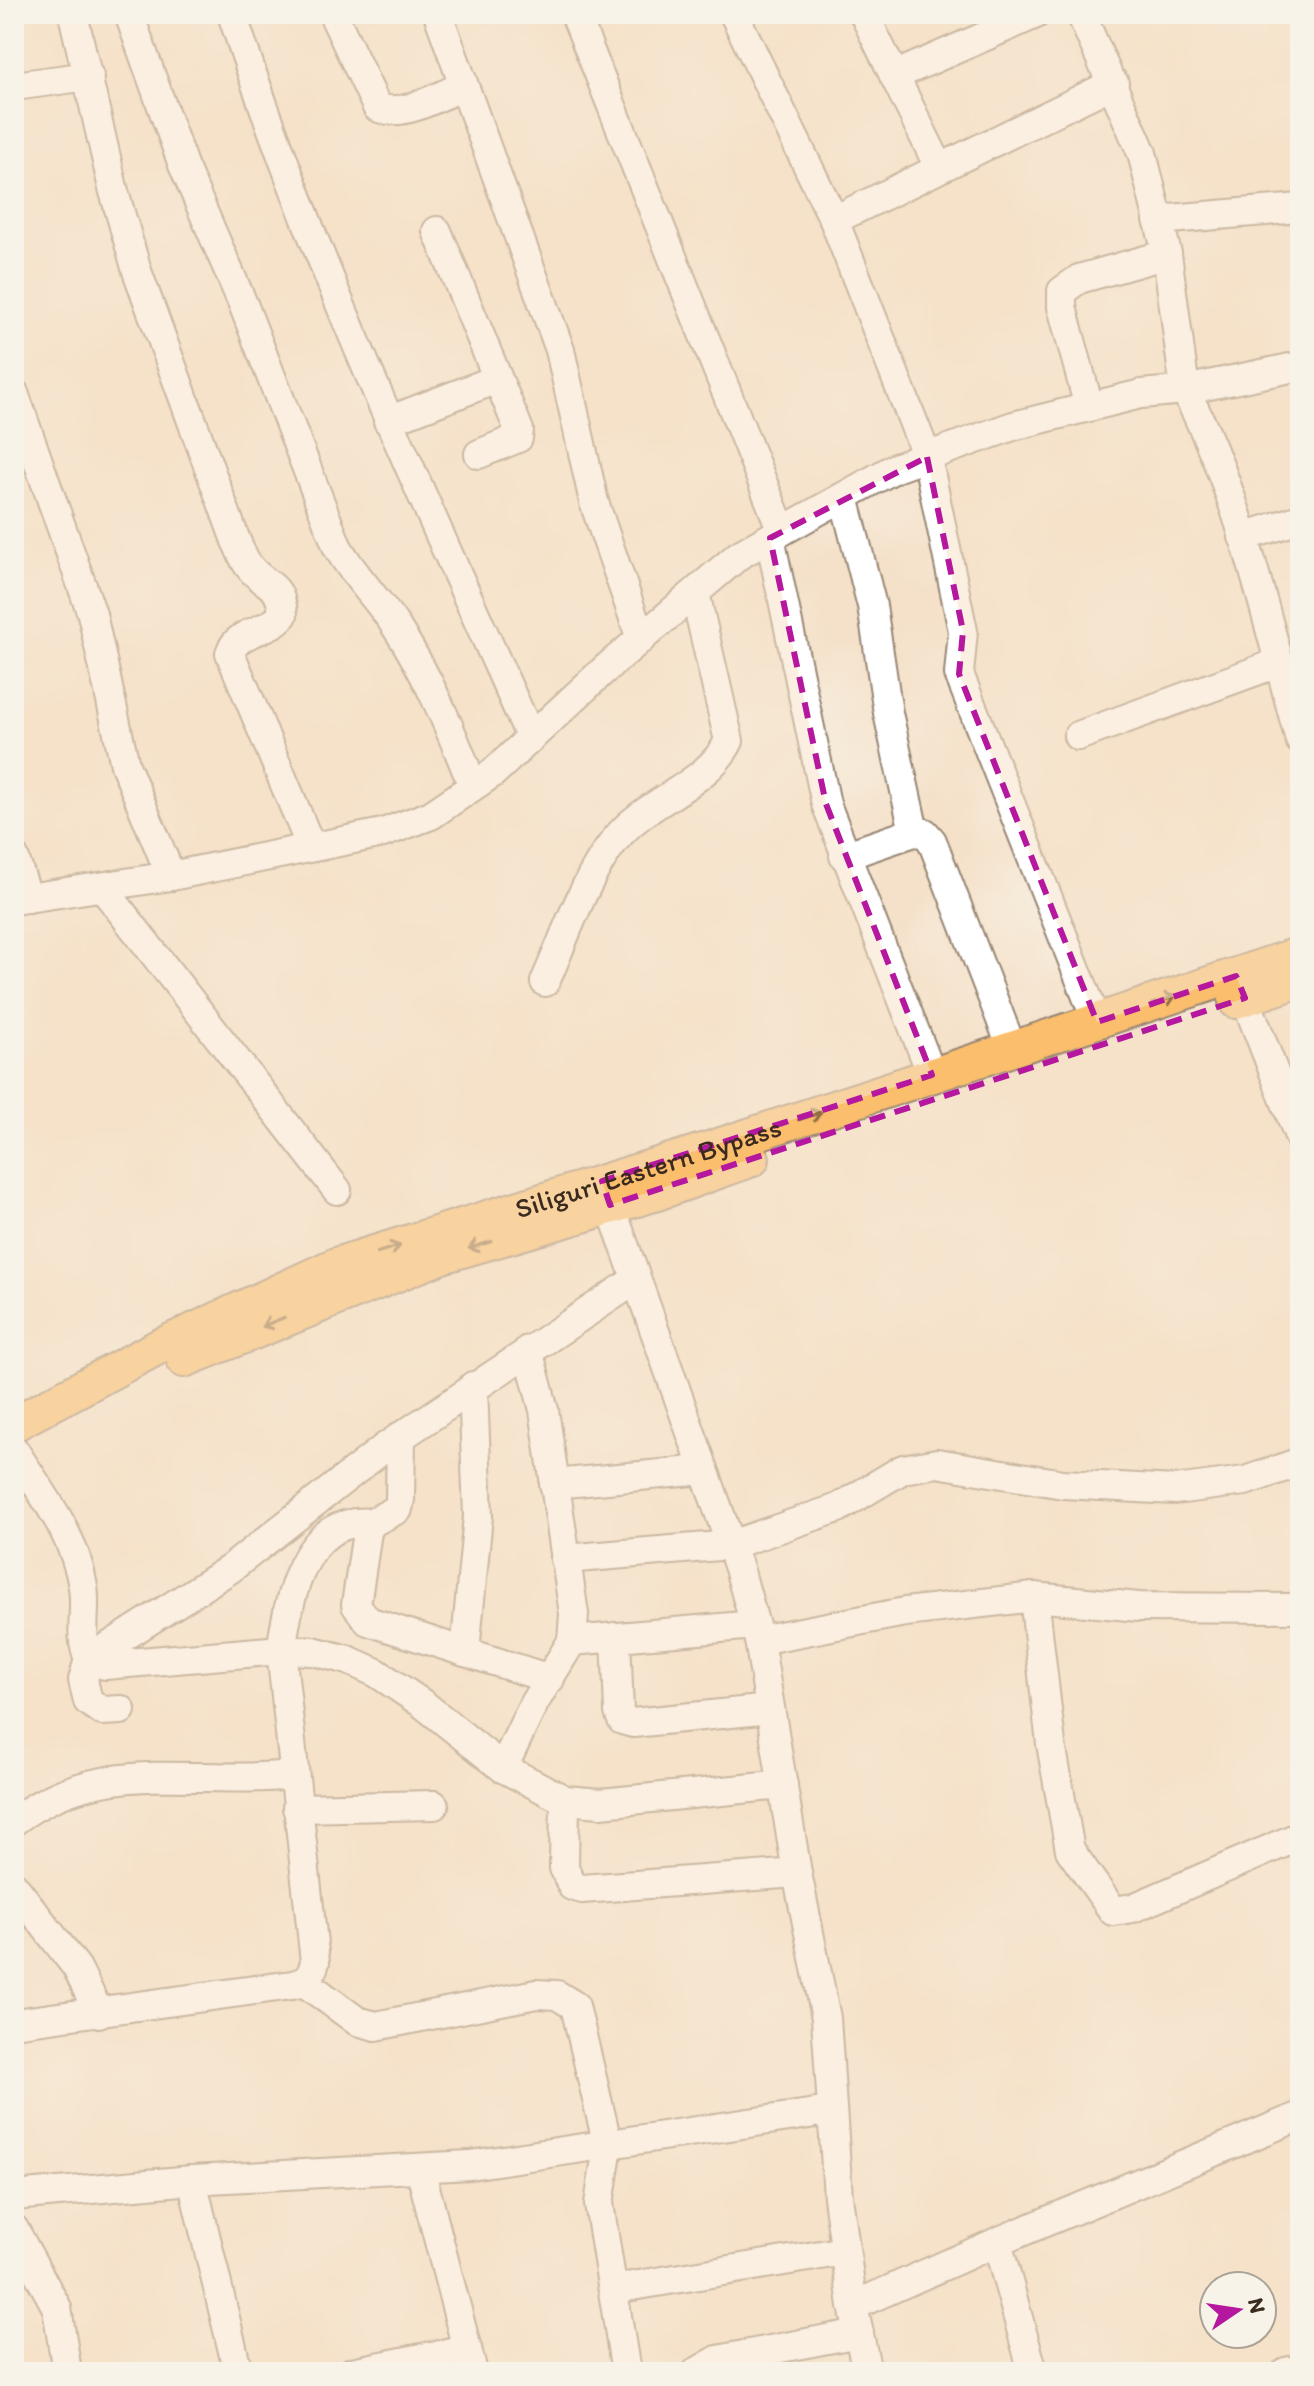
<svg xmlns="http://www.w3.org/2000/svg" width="1314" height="2386" viewBox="0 0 1314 2386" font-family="Itim,sans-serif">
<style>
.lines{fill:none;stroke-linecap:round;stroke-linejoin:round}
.minor-casing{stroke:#988674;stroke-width:32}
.major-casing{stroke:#988674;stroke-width:38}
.minor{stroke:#fff;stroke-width:28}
.major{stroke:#fabe6d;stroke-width:34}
.oneway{stroke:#916d42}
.marked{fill:none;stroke:#b5179e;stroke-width:6;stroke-dasharray:16 10;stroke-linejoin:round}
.labels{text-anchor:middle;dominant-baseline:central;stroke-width:6;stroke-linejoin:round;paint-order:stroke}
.street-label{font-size:28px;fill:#3b2a1e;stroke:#f7f3e8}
</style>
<rect width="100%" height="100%" fill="#f7f3e8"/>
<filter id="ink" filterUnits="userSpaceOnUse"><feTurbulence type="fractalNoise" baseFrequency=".0125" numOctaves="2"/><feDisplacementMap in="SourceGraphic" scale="16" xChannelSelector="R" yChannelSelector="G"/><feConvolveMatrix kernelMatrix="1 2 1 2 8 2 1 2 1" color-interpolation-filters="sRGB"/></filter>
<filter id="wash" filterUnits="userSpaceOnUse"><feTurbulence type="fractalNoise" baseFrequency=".006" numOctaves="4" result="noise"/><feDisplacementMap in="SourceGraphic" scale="32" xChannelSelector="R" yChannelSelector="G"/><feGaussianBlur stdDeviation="1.8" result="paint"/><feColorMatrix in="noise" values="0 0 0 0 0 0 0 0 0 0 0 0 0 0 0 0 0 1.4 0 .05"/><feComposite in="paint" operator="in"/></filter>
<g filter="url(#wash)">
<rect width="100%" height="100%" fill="#f5e1c9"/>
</g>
<g filter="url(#ink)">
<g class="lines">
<g class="minor-casing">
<g id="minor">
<path d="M 73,14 L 113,188 L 137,271 L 236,541 C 240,549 243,558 248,565 C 263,587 281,580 283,615 C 268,633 238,629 230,653 L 311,847"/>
<path d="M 129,14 L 183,165 L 243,304 L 337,546 C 353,575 377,598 395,625 C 429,676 451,731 473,786"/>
<path d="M 232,14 C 313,262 424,500 531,738"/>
<path d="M 333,14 L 377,107 C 403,119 438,96 463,86"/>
<path d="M 438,14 L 560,350 L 594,502 L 641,639"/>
<path d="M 575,14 L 782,531"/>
<path d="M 734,14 L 834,220 L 927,457 L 963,631 L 959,674 L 1097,1022"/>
<path d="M 864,14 L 939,167"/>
<path d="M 894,76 L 1036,14"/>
<path d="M 14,86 L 89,76"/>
<path d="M 834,220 L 1114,83"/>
<path d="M 1158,220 L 1300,208"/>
<path d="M 437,231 L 519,430 L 518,438 L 479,454"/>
<path d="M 1300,366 L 1185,390 C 1242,499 1267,623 1300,740"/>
<path d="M 14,393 L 92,614 L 125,765 L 171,876"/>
<path d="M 1089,407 L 1062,307 L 1062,291 L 1079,279 L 1167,254"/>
<path d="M 388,421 L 497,379"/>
<path d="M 844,497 L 872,606 L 888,713 L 914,832"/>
<path d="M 1243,537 L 1300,519"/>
<path d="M 770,538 L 826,804 L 932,1075"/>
<path d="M 1078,736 L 1278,663"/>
<path d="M 844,856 L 914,832 L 925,833 L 932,841 L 1013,1051"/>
<path d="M 14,857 L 28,898"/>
<path d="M 103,888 L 337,1190"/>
<path d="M 14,900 L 171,876 L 383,833 L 431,815 L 493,773 L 604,670 L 739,555 L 895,468 L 1013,426 L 1141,394 L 1185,390 L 1167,254 L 1142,153 L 1081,14"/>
<path d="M 1238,980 L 1300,1139"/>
<path d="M 545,982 C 566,935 583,881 615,840 C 647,799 706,787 729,741 L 695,593"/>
<path d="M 604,1188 L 739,1568 L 759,1640 L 797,1873 L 826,2018 L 838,2197 L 853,2306 L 867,2372"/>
<path d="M 401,1436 L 400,1499 L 398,1509 L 371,1523 L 367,1532 L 356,1605 L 368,1621 L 550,1679"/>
<path d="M 14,1450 C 41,1493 75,1534 83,1587 C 87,1611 78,1637 89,1659 L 105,1665 L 281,1650 L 313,1651 L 348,1660 L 377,1673 L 423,1704 L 503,1768 L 565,1800 L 601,1803 L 783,1785"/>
<path d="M 554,1484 L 704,1470"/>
<path d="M 565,1559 L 731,1545 L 838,1508 L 903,1469 L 937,1463 L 1063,1484 L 1175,1490 L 1245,1481 L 1300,1462"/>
<path d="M 1034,1597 L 1051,1744 L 1070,1850 L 1113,1911 L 1133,1908 L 1300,1836"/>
<path d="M 616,1637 L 619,1712 L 622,1720 L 633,1723 L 770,1709"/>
<path d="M 759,1640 L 905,1612 L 1034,1597 L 1139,1607 L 1300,1608"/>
<path d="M 572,1641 L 755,1625"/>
<path d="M 465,1652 L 478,1516 L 473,1386"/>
<path d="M 121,1710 L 102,1711 L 88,1701 L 83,1680 L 89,1659 L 230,1569 L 384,1448 L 634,1281"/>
<path d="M 503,1768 L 534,1703 L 572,1641 L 574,1614 L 544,1410 L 528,1350"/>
<path d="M 565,1800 L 564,1868 L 572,1886 L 582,1889 L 797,1873"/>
<path d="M 297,1808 L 434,1805"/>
<path d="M 14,1821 C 103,1754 192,1786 293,1775"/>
<path d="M 14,1886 L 77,1968 L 99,2013"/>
<path d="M 304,1982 L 357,2021 L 376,2026 L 536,1994 L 557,1995 L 575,2006 L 608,2146 L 599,2204 L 626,2372"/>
<path d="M 14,2023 L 292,1985 C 307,1982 311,1977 315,1962 L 281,1650 C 289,1599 303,1516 371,1523"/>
<path d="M 420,2168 L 473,2372"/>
<path d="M 192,2180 L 238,2372"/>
<path d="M 14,2196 L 192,2180 L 470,2165 L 829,2111"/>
<path d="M 14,2229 L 57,2308 L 67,2372"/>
<path d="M 997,2242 L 1033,2372"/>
<path d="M 614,2289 L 845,2251"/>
<path d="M 853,2306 L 997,2242 L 1300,2116"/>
<path d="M 352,2372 L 467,2349"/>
<path d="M 697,2372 L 718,2360 L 859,2333"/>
<path d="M 1286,2372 L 1300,2369"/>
</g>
</g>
<g class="major-casing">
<g id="major">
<path d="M 1236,1001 L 1300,980"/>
<path d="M 184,1360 L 442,1256 L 654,1194 L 752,1159"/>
<path id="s1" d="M 14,1424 L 158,1347 L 336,1265 L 709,1149 L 1300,954"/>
</g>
</g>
<use href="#minor" class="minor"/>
<use href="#major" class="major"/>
</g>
<defs><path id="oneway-shaft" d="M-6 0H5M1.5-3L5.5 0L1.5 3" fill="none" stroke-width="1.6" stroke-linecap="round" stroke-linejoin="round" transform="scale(2)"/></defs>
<g class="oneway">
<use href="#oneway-shaft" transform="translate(1164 1000) rotate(-18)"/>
<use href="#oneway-shaft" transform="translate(810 1116) rotate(-18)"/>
<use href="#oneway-shaft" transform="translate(480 1245) rotate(163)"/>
<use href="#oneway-shaft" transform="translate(389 1249) rotate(-17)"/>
<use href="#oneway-shaft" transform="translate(273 1322) rotate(158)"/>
</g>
</g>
<path d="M0 0H1314V2386H0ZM 927,457 L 963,631 L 959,674 L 1097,1022 L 1236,976 L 1245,998 L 610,1205 L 602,1181 L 932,1075 L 826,804 L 770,538 Z" fill="#f5e1c9" fill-opacity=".55" fill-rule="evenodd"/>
<path class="marked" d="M 927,457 L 963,631 L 959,674 L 1097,1022 L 1236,976 L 1245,998 L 610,1205 L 602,1181 L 932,1075 L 826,804 L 770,538 Z"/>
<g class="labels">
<g class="street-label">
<text stroke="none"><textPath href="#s1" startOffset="686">Siliguri Eastern Bypass</textPath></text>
</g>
</g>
<rect width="1314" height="2386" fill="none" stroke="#f7f3e8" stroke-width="48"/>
<g transform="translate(1238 2310) rotate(77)"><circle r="38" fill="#f7f3e8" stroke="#aca397" stroke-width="2"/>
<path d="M0-6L14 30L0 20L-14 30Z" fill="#b5179e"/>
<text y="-12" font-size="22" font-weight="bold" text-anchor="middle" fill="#3b2a1e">N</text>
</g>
</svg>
